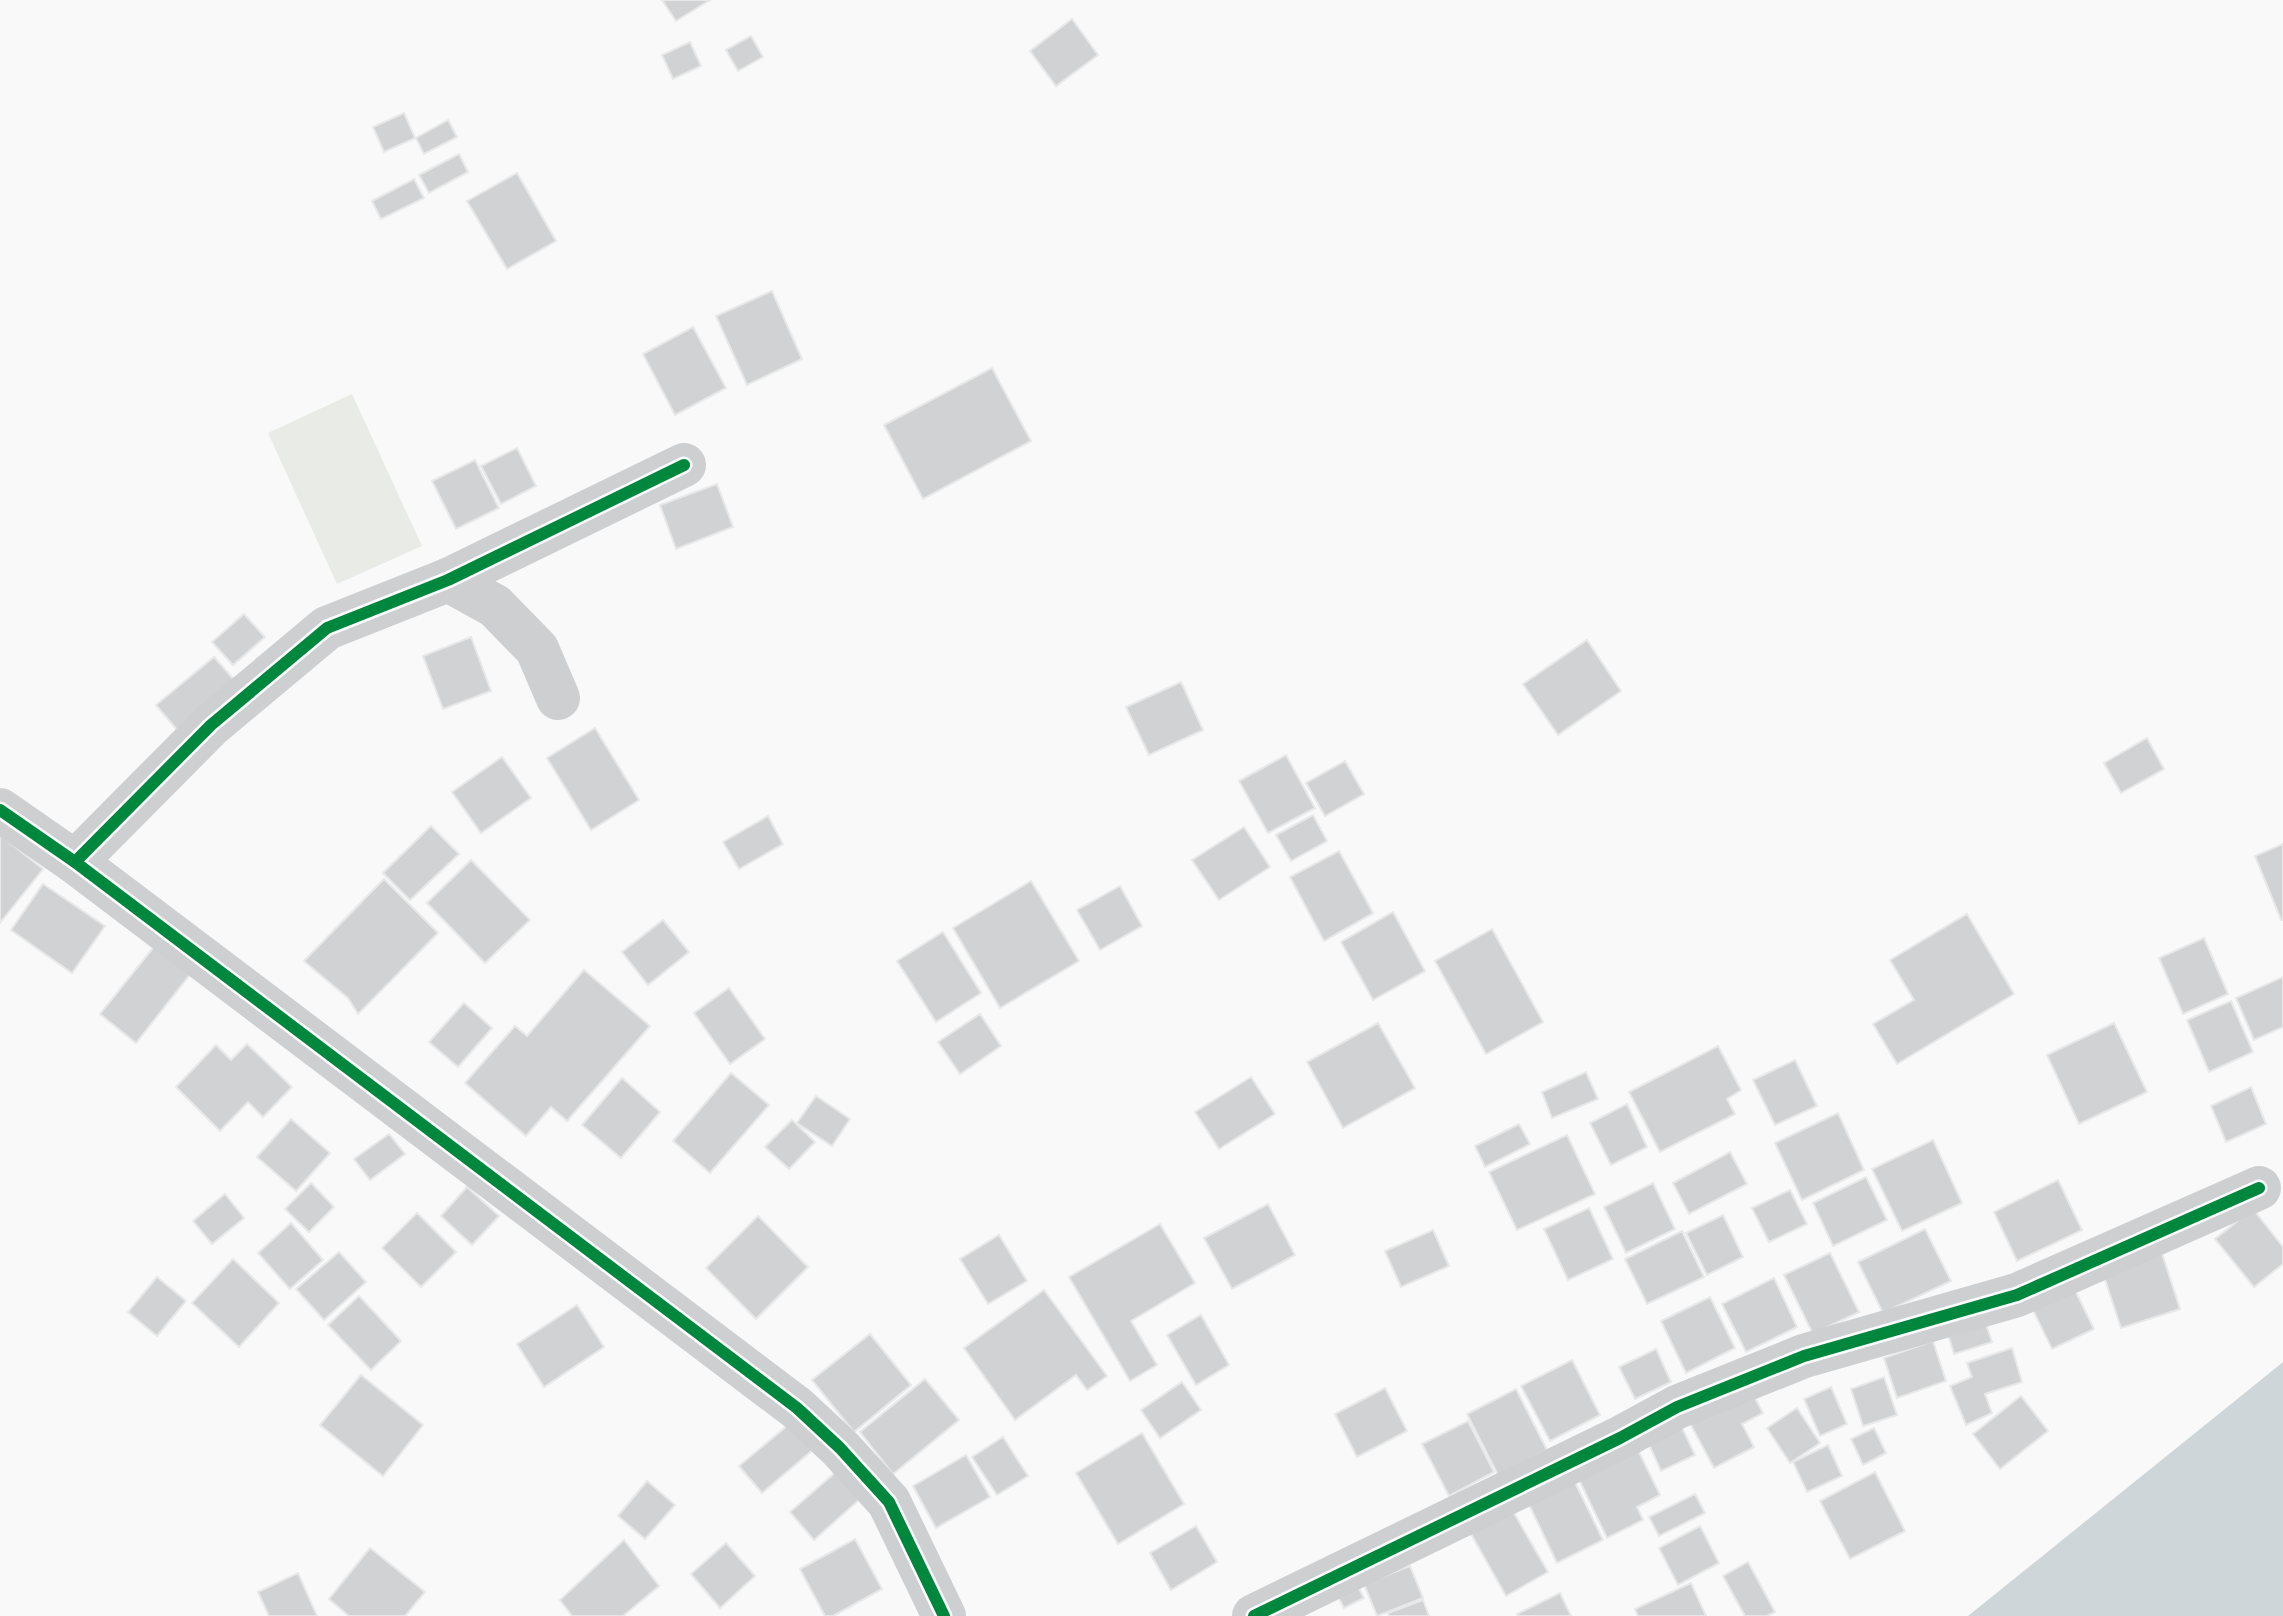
<svg xmlns="http://www.w3.org/2000/svg" width="2283" height="1616" viewBox="0 0 2283 1616" font-family="Signika,sans-serif">
<style>
.green{fill:#e8ebe6}
.water{fill:#ced6d9}
.building{fill:#d0d2d3;stroke:#e8e8e8;stroke-width:2}
.lines{fill:none;stroke-linecap:round;stroke-linejoin:round}
.minor{stroke:#cecfd0;stroke-width:44}
.cycleway-casing{stroke:#fff;stroke-width:17}
.cycleway{stroke:#00873e;stroke-width:12}
</style>
<rect width="100%" height="100%" fill="#f9f9f9"/>
<path class="green" d="M 352,394 L 422,546 L 337,584 L 268,433 Z"/>
<path class="water" d="M 2283,1362 L 2283,1616 L 1968,1616 L 2246,1392 Z"/>
<g class="building">
<path d="M 662,0 L 710,0 L 676,21 Z"/>
<path d="M 1072,19 L 1098,55 L 1056,86 L 1030,51 Z"/>
<path d="M 751,36 L 763,57 L 738,71 L 726,50 Z"/>
<path d="M 690,42 L 701,66 L 673,79 L 662,55 Z"/>
<path d="M 404,113 L 415,138 L 384,152 L 373,127 Z"/>
<path d="M 448,120 L 457,137 L 424,154 L 416,138 Z"/>
<path d="M 459,154 L 468,172 L 429,193 L 419,175 Z"/>
<path d="M 517,173 L 556,241 L 507,269 L 467,201 Z"/>
<path d="M 414,179 L 424,198 L 381,219 L 372,201 Z"/>
<path d="M 772,291 L 802,359 L 747,385 L 716,316 Z"/>
<path d="M 693,327 L 726,388 L 675,415 L 643,354 Z"/>
<path d="M 992,368 L 1031,441 L 923,499 L 884,425 Z"/>
<path d="M 517,448 L 536,486 L 501,504 L 481,466 Z"/>
<path d="M 475,460 L 499,508 L 456,529 L 432,481 Z"/>
<path d="M 717,484 L 733,527 L 676,549 L 660,505 Z"/>
<path d="M 244,614 L 265,637 L 233,665 L 212,642 Z"/>
<path d="M 471,637 L 491,691 L 443,709 L 423,656 Z"/>
<path d="M 1587,640 L 1621,691 L 1558,735 L 1523,684 Z"/>
<path d="M 214,657 L 237,683 L 179,732 L 156,705 Z"/>
<path d="M 1181,682 L 1203,730 L 1149,755 L 1126,707 Z"/>
<path d="M 595,728 L 639,800 L 591,830 L 547,758 Z"/>
<path d="M 2147,738 L 2164,769 L 2121,793 L 2104,763 Z"/>
<path d="M 1286,755 L 1315,808 L 1268,833 L 1239,781 Z"/>
<path d="M 502,757 L 531,798 L 481,833 L 452,792 Z"/>
<path d="M 1345,761 L 1364,794 L 1325,816 L 1306,783 Z"/>
<path d="M 1313,815 L 1327,841 L 1291,861 L 1276,835 Z"/>
<path d="M 768,816 L 783,844 L 739,869 L 723,842 Z"/>
<path d="M 431,826 L 459,854 L 410,900 L 383,873 Z"/>
<path d="M 1244,827 L 1270,867 L 1219,900 L 1192,860 Z"/>
<path d="M 0,835 L 43,869 L 0,923 Z"/>
<path d="M 2283,844 L 2283,920 L 2281,920 L 2255,856 Z"/>
<path d="M 1339,851 L 1373,913 L 1324,941 L 1290,877 Z"/>
<path d="M 471,860 L 530,920 L 485,963 L 427,903 Z"/>
<path d="M 384,879 L 438,933 L 358,1014 L 348,998 L 304,961 Z"/>
<path d="M 1031,881 L 1079,961 L 1000,1008 L 953,928 Z"/>
<path d="M 43,884 L 105,926 L 72,973 L 11,930 Z"/>
<path d="M 1120,886 L 1142,926 L 1100,950 L 1077,910 Z"/>
<path d="M 1393,912 L 1425,971 L 1373,1000 L 1341,942 Z"/>
<path d="M 1967,914 L 2014,994 L 1897,1064 L 1873,1024 L 1914,1000 L 1890,960 Z"/>
<path d="M 663,920 L 689,952 L 648,985 L 622,952 Z"/>
<path d="M 1492,929 L 1543,1022 L 1486,1054 L 1435,961 Z"/>
<path d="M 943,932 L 981,993 L 936,1022 L 897,961 Z"/>
<path d="M 2204,938 L 2228,994 L 2183,1014 L 2159,958 Z"/>
<path d="M 157,943 L 192,972 L 136,1043 L 100,1014 Z"/>
<path d="M 584,970 L 650,1026 L 567,1121 L 551,1107 L 526,1136 L 465,1083 L 515,1026 L 527,1036 Z"/>
<path d="M 2283,977 L 2283,1027 L 2254,1040 L 2236,998 Z"/>
<path d="M 729,988 L 765,1039 L 730,1064 L 694,1013 Z"/>
<path d="M 2231,1001 L 2253,1052 L 2209,1072 L 2187,1020 Z"/>
<path d="M 464,1003 L 492,1028 L 458,1067 L 429,1042 Z"/>
<path d="M 980,1014 L 1001,1046 L 960,1074 L 938,1042 Z"/>
<path d="M 1378,1023 L 1415,1088 L 1343,1128 L 1307,1062 Z"/>
<path d="M 2114,1023 L 2147,1092 L 2079,1124 L 2047,1055 Z"/>
<path d="M 247,1044 L 292,1087 L 263,1117 L 248,1102 L 220,1131 L 176,1087 L 216,1045 L 231,1060 Z"/>
<path d="M 1718,1046 L 1741,1090 L 1727,1099 L 1735,1114 L 1660,1152 L 1629,1092 Z"/>
<path d="M 1795,1060 L 1817,1106 L 1775,1125 L 1753,1080 Z"/>
<path d="M 1586,1072 L 1598,1099 L 1552,1118 L 1542,1092 Z"/>
<path d="M 731,1073 L 769,1105 L 710,1173 L 673,1141 Z"/>
<path d="M 1251,1077 L 1275,1114 L 1219,1149 L 1195,1112 Z"/>
<path d="M 622,1078 L 660,1112 L 621,1158 L 582,1125 Z"/>
<path d="M 2251,1087 L 2266,1124 L 2226,1142 L 2211,1106 Z"/>
<path d="M 816,1096 L 850,1119 L 832,1146 L 797,1123 Z"/>
<path d="M 1627,1104 L 1647,1147 L 1611,1165 L 1590,1123 Z"/>
<path d="M 1838,1113 L 1864,1170 L 1802,1200 L 1775,1143 Z"/>
<path d="M 291,1119 L 330,1153 L 296,1191 L 257,1157 Z"/>
<path d="M 792,1120 L 815,1142 L 789,1169 L 765,1147 Z"/>
<path d="M 1519,1124 L 1530,1144 L 1485,1167 L 1475,1146 Z"/>
<path d="M 389,1134 L 405,1154 L 370,1180 L 354,1159 Z"/>
<path d="M 1567,1135 L 1595,1194 L 1517,1230 L 1489,1172 Z"/>
<path d="M 1933,1140 L 1962,1203 L 1902,1231 L 1872,1169 Z"/>
<path d="M 1730,1152 L 1747,1184 L 1689,1214 L 1673,1183 Z"/>
<path d="M 1866,1177 L 1887,1220 L 1833,1246 L 1813,1203 Z"/>
<path d="M 2058,1180 L 2082,1230 L 2017,1261 L 1994,1212 Z"/>
<path d="M 311,1183 L 334,1207 L 309,1232 L 285,1209 Z"/>
<path d="M 1653,1183 L 1675,1229 L 1626,1253 L 1604,1207 Z"/>
<path d="M 467,1187 L 499,1216 L 472,1245 L 441,1216 Z"/>
<path d="M 1790,1190 L 1807,1224 L 1769,1242 L 1752,1208 Z"/>
<path d="M 225,1194 L 244,1218 L 212,1244 L 193,1221 Z"/>
<path d="M 1268,1204 L 1295,1255 L 1232,1289 L 1204,1238 Z"/>
<path d="M 1589,1208 L 1613,1259 L 1568,1280 L 1544,1229 Z"/>
<path d="M 2253,1209 L 2283,1247 L 2283,1264 L 2254,1287 L 2215,1239 Z"/>
<path d="M 417,1213 L 456,1252 L 421,1287 L 382,1248 Z"/>
<path d="M 1723,1215 L 1743,1257 L 1707,1275 L 1686,1233 Z"/>
<path d="M 758,1216 L 808,1267 L 756,1319 L 706,1268 Z"/>
<path d="M 291,1223 L 323,1260 L 290,1289 L 258,1253 Z"/>
<path d="M 1160,1224 L 1195,1283 L 1131,1321 L 1157,1365 L 1130,1381 L 1069,1277 Z"/>
<path d="M 1925,1229 L 1951,1281 L 1883,1313 L 1858,1262 Z"/>
<path d="M 1433,1230 L 1449,1266 L 1401,1287 L 1385,1251 Z"/>
<path d="M 1682,1231 L 1704,1277 L 1647,1304 L 1625,1259 Z"/>
<path d="M 999,1235 L 1027,1281 L 988,1304 L 960,1259 Z"/>
<path d="M 2159,1244 L 2180,1309 L 2121,1328 L 2100,1264 Z"/>
<path d="M 339,1252 L 366,1282 L 324,1320 L 296,1289 Z"/>
<path d="M 1830,1253 L 1859,1312 L 1813,1334 L 1784,1275 Z"/>
<path d="M 233,1259 L 279,1303 L 239,1347 L 192,1303 Z"/>
<path d="M 157,1277 L 186,1301 L 157,1336 L 128,1312 Z"/>
<path d="M 1774,1278 L 1797,1327 L 1746,1352 L 1722,1304 Z"/>
<path d="M 2072,1284 L 2094,1329 L 2052,1349 L 2030,1304 Z"/>
<path d="M 1044,1290 L 1107,1376 L 1087,1390 L 1076,1375 L 1015,1420 L 964,1348 Z"/>
<path d="M 359,1296 L 401,1341 L 371,1370 L 328,1325 Z"/>
<path d="M 1710,1297 L 1735,1348 L 1686,1373 L 1661,1321 Z"/>
<path d="M 577,1305 L 604,1347 L 544,1387 L 517,1344 Z"/>
<path d="M 1201,1315 L 1229,1365 L 1196,1385 L 1167,1335 Z"/>
<path d="M 1984,1318 L 1992,1342 L 1954,1354 L 1947,1331 Z"/>
<path d="M 870,1334 L 911,1385 L 854,1432 L 812,1380 Z"/>
<path d="M 1933,1341 L 1946,1381 L 1897,1398 L 1884,1358 Z"/>
<path d="M 2012,1348 L 2022,1382 L 1985,1394 L 1992,1413 L 1966,1425 L 1950,1386 L 1972,1377 L 1967,1363 Z"/>
<path d="M 1656,1349 L 1671,1382 L 1635,1399 L 1619,1367 Z"/>
<path d="M 1572,1360 L 1600,1415 L 1550,1441 L 1521,1386 Z"/>
<path d="M 361,1375 L 423,1425 L 383,1476 L 320,1425 Z"/>
<path d="M 1884,1377 L 1897,1415 L 1863,1426 L 1851,1389 Z"/>
<path d="M 925,1379 L 959,1420 L 893,1474 L 860,1432 Z"/>
<path d="M 1746,1381 L 1763,1413 L 1742,1424 L 1754,1447 L 1714,1468 L 1685,1414 Z"/>
<path d="M 1182,1382 L 1201,1410 L 1160,1438 L 1141,1410 Z"/>
<path d="M 1831,1387 L 1847,1424 L 1820,1436 L 1804,1399 Z"/>
<path d="M 1385,1388 L 1407,1431 L 1357,1457 L 1335,1414 Z"/>
<path d="M 1516,1389 L 1547,1450 L 1498,1475 L 1467,1414 Z"/>
<path d="M 2021,1396 L 2048,1431 L 2000,1469 L 1973,1434 Z"/>
<path d="M 1797,1408 L 1820,1443 L 1790,1463 L 1767,1428 Z"/>
<path d="M 1676,1415 L 1695,1455 L 1661,1471 L 1643,1431 Z"/>
<path d="M 793,1421 L 815,1448 L 762,1493 L 739,1466 Z"/>
<path d="M 1468,1421 L 1494,1472 L 1449,1496 L 1422,1444 Z"/>
<path d="M 1874,1428 L 1886,1453 L 1863,1465 L 1851,1439 Z"/>
<path d="M 1142,1433 L 1184,1504 L 1118,1544 L 1076,1473 Z"/>
<path d="M 1003,1437 L 1028,1476 L 997,1495 L 972,1457 Z"/>
<path d="M 1633,1440 L 1660,1495 L 1637,1507 L 1643,1520 L 1607,1538 L 1574,1469 Z"/>
<path d="M 1828,1445 L 1842,1476 L 1807,1492 L 1793,1462 Z"/>
<path d="M 966,1455 L 990,1497 L 936,1528 L 913,1486 Z"/>
<path d="M 837,1471 L 860,1499 L 814,1540 L 790,1512 Z"/>
<path d="M 1570,1472 L 1603,1540 L 1557,1563 L 1524,1494 Z"/>
<path d="M 1875,1472 L 1905,1531 L 1850,1559 L 1820,1501 Z"/>
<path d="M 647,1481 L 675,1505 L 645,1539 L 618,1516 Z"/>
<path d="M 1695,1494 L 1705,1513 L 1659,1536 L 1649,1517 Z"/>
<path d="M 1507,1501 L 1548,1572 L 1506,1596 L 1466,1525 Z"/>
<path d="M 1196,1526 L 1217,1562 L 1171,1590 L 1150,1553 Z"/>
<path d="M 1700,1526 L 1719,1563 L 1678,1585 L 1659,1548 Z"/>
<path d="M 855,1539 L 882,1589 L 833,1616 L 825,1616 L 800,1569 Z"/>
<path d="M 624,1540 L 659,1586 L 623,1616 L 572,1616 L 560,1600 Z"/>
<path d="M 726,1543 L 755,1576 L 720,1608 L 691,1574 Z"/>
<path d="M 370,1548 L 425,1592 L 405,1616 L 349,1616 L 329,1599 Z"/>
<path d="M 1748,1562 L 1775,1612 L 1767,1616 L 1745,1616 L 1723,1576 Z"/>
<path d="M 1410,1566 L 1423,1598 L 1377,1616 L 1364,1584 Z"/>
<path d="M 298,1573 L 317,1616 L 269,1616 L 258,1592 Z"/>
<path d="M 1356,1583 L 1364,1598 L 1344,1608 L 1336,1593 Z"/>
<path d="M 1691,1583 L 1706,1616 L 1638,1616 L 1635,1609 Z"/>
<path d="M 1560,1593 L 1571,1616 L 1518,1616 L 1517,1614 Z"/>
<path d="M 1423,1600 L 1429,1616 L 1389,1616 L 1388,1613 Z"/>
</g>
<g class="lines">
<g class="minor">
<path d="M 448,580 L 495,606 L 537,649 L 558,698"/>
<path d="M 0,810 L 75,862 L 797,1408 L 840,1448 L 889,1502 L 944,1616"/>
<path d="M 75,862 L 211,725 L 327,628 L 448,580 L 684,465"/>
<path d="M 1254,1616 L 1620,1438 L 1677,1407 L 1804,1356 L 2017,1295 L 2259,1188"/>
</g>
<g class="cycleway-casing">
<g id="cycleway">
<path d="M 0,810 L 75,862 L 797,1408 L 840,1448 L 889,1502 L 944,1616"/>
<path d="M 75,862 L 211,725 L 327,628 L 448,580 L 684,465"/>
<path d="M 1254,1616 L 1620,1438 L 1677,1407 L 1804,1356 L 2017,1295 L 2259,1188"/>
</g>
</g>
<use href="#cycleway" class="cycleway"/>
</g>
</svg>
